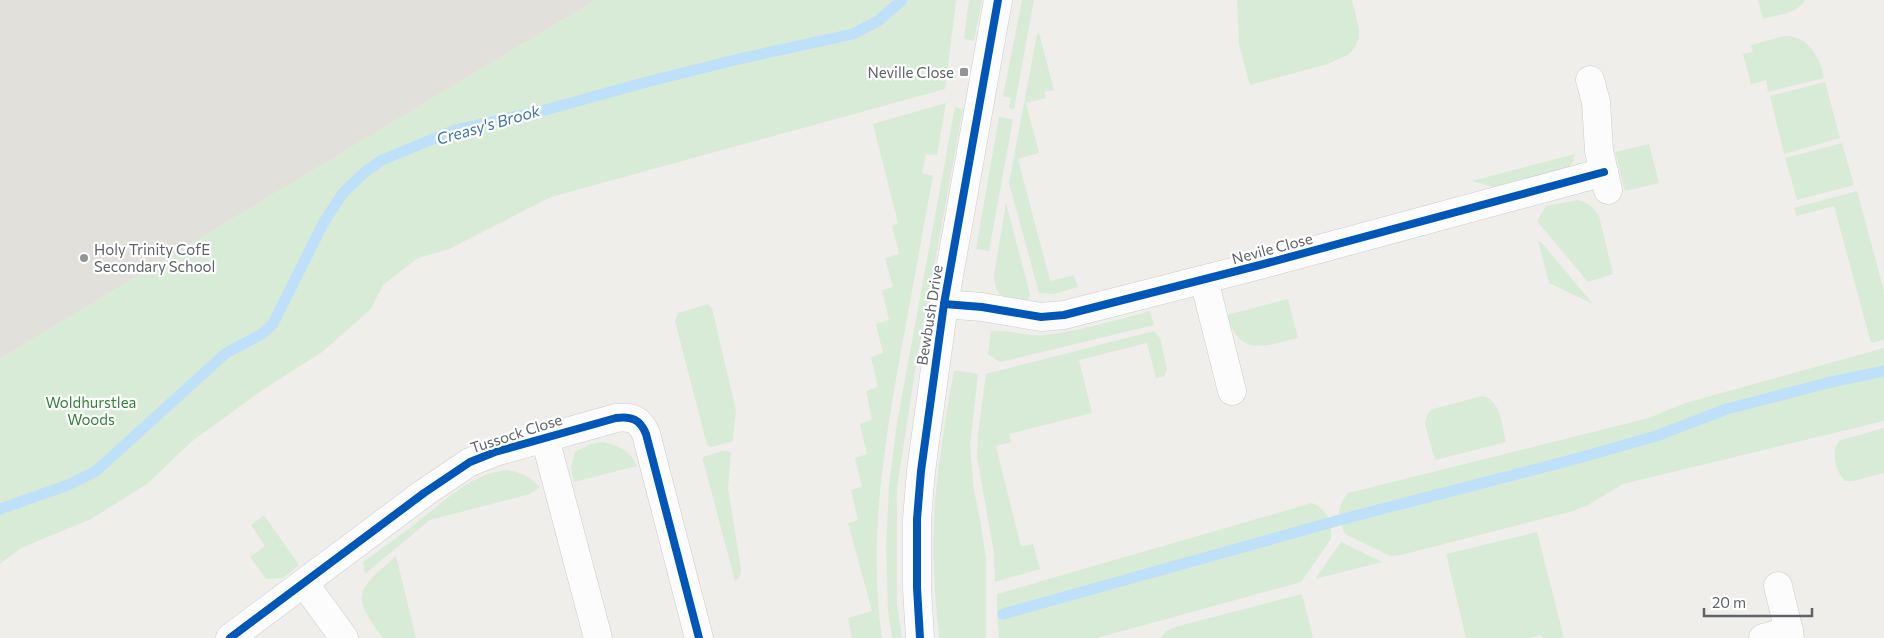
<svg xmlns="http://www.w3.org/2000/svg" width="1884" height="638" viewBox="0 0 1884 638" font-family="Commissioner,sans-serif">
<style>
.education{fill:#e2e0da}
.green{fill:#d8ebd6}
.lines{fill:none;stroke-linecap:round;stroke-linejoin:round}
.stream{stroke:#bfe0f9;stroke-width:11}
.minor-casing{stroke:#cbcccc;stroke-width:29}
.minor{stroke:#fdfcfc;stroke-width:28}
.cycleway-casing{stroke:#fff;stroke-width:11}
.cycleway{stroke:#0057b8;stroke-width:8}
.poi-dot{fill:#919496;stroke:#fff;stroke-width:2}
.labels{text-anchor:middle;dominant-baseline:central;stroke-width:4.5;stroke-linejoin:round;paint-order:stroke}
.poi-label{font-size:15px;fill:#5f6368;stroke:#fff;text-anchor:end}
.street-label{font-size:15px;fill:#5f6368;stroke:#fff}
.park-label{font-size:15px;fill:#348238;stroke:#fff}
.water-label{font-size:16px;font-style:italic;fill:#4174aa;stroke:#fff}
</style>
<rect width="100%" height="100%" fill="#efeeea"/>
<path class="education" d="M 0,0 L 596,0 L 0,359 Z"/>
<g class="green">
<path d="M 596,0 L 956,0 L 945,89 L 551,197 L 449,249 L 418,258 L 383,285 L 371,309 L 322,352 L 261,391 L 191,442 L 147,484 L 91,519 L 21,548 L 0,564 L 0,359 Z"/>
<path d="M 969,0 L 982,0 L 974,41 L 964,39 Z"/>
<path d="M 1022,0 L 1034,0 L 1014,109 L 1009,108 L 1011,98 L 1003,96 Z"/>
<path d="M 1237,0 L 1352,0 L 1359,28 L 1359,38 L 1355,47 L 1349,54 L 1328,64 L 1250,85 L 1239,44 Z"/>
<path d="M 1758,0 L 1805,0 C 1797,14 1778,15 1763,19 Z"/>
<path d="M 1039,33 L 1054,90 L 1044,92 L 1046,98 L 1026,103 L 1039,153 L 1018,159 L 1050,281 L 1074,275 L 1078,287 L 1054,294 L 1039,293 L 1009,183 L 1037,34 Z"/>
<path d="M 1785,36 C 1807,35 1821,58 1824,78 L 1768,92 L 1766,80 L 1751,84 L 1743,54 L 1753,52 L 1751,45 Z"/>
<path d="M 1825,82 L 1840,138 L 1784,154 L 1770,96 Z"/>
<path d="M 946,103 L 937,155 L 926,154 L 922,173 L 933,176 C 922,234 912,293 901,351 C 884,446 868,542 882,638 L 852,638 L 848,618 L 872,611 L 848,523 L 858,520 L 851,490 L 862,487 L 855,458 L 867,454 L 860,424 L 872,420 L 866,391 L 878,387 L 871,357 L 883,353 L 876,324 L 889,320 L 882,290 L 893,287 L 885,258 L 899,254 L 892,226 L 898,223 L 873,124 Z"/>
<path d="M 955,107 L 963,109 L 916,365 L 897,488 L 897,605 L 902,638 L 892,638 L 888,609 L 886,547 L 889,486 L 897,423 Z"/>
<path d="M 999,117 L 1013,119 L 989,251 L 976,249 Z"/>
<path d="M 1842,143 L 1854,185 L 1797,200 L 1785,158 Z"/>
<path d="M 1649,144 L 1659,183 L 1625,191 L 1615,152 Z"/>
<path d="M 1575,154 L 1573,162 L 1566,170 L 1501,189 L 1472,181 Z"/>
<path d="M 1857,191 L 1884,291 L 1884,340 L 1871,343 L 1834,206 L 1797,216 L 1794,208 Z"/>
<path d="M 1578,200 C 1588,203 1593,207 1599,216 L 1613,274 L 1588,282 L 1537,221 L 1546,206 Z"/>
<path d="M 1006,203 L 1030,294 L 1027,302 C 1006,298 995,300 994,275 Z"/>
<path d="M 1538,241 L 1541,242 L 1593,304 L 1549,283 Z"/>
<path d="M 1288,299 L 1298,338 C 1264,346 1240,358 1227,315 Z"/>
<path d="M 708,304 L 712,308 L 736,411 L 733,440 L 730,442 L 711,447 L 707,445 L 675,321 L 678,313 Z"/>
<path d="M 1150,311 L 1154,325 L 1000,362 L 988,354 L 991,331 C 1009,329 1027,337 1045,335 C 1080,331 1116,320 1150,311 Z"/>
<path d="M 1154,331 L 1160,338 L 1167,370 L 1164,376 L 1156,378 L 1147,343 L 1079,360 L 1092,413 L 1009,434 L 1011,442 L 996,446 L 1021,546 L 1033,544 L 1040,569 L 995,582 L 994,553 L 977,457 L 978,434 L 986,374 Z"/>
<path d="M 1884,348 L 1884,421 L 1623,484 L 1588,505 L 1573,511 L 1401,555 L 1390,556 L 1345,534 C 1338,517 1336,508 1348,493 L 1649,418 L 1685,403 Z"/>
<path d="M 954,370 L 978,374 L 970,446 L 974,490 L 980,519 L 986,559 L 986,638 L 939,638 C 934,590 931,540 936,492 C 940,451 947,410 954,370 Z"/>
<path d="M 1482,396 C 1501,398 1502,427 1506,442 L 1435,460 L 1425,424 C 1425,417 1428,413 1433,409 Z"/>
<path d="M 1884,428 L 1884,473 L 1853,481 L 1845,481 C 1836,473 1829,447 1841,440 Z"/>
<path d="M 603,442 C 619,446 630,450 637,466 L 574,482 L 571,467 L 575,452 L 591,444 Z"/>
<path d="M 722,451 L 731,452 L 728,489 L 741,569 L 740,576 L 735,581 L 703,460 L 703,457 Z"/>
<path d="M 507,470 C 522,472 530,477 540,487 L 530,494 L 430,520 L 365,574 L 363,562 C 382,548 401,535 419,521 C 446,500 472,473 507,470 Z"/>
<path d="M 1312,503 C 1328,510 1332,522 1331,539 L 1301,582 L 1097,638 L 999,638 L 997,615 L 997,594 Z"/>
<path d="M 264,515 L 299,565 L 283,578 L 266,579 L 250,557 L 265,546 L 251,525 Z"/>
<path d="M 1537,532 L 1564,638 L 1544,638 L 1540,635 L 1530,638 L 1466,638 L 1446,554 Z"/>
<path d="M 1341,542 L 1382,562 L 1315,579 Z"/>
<path d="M 396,556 L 416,638 L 383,638 C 349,592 358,591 396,556 Z"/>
<path d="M 1302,594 L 1313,638 L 1161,638 L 1165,632 L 1175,627 Z"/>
</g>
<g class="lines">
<g class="stream">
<path d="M 0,509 L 68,485 L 96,471 L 226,353 L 262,334 L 273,324 L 324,222 L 343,193 L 365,172 L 382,160 L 455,130 L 549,109 L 639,84 L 739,59 L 853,34 L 878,21 L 902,0"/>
<path d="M 1003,614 L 1347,518 L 1579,458 L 1656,436 L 1727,409 L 1827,383 L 1884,371"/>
</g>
<g class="minor-casing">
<g id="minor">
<path d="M 1590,80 L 1596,102 L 1599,151 L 1608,190"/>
<path d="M 1204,280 L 1232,391"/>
<path d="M 944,304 L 982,307 L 1041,317 L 1064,315 L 1260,265 L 1604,172"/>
<path d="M 545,438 L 598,638"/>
<path d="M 304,583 L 344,638"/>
<path d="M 1778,586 L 1789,631"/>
<path d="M 230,638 L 424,493 L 470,462 L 495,452 L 616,418 C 631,416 640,419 646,434 L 699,638"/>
<path d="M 920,638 L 917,588 L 917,519 L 921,471 L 944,304 L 998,0"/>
<path d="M 1763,638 L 1789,631 L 1790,638"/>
</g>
</g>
<use href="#minor" class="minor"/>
<g class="cycleway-casing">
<g id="cycleway">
<path d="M 944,304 L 982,307 L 1041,317 L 1064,315 L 1260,265 L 1604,172"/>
<path d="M 230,638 L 424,493 L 470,462 L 495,452 L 616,418 C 631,416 640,419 646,434 L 699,638"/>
<path d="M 920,638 L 917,588 L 917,519 L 921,471 L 944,304 L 998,0"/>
</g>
</g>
<use href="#cycleway" class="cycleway"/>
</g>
<g class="poi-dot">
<rect x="959" y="67" width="10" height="10" rx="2.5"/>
<circle cx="84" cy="258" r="5"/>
</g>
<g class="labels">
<g class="poi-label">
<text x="954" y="72">Neville Close</text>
<text x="94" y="249" text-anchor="start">Holy Trinity CofE<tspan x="94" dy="17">Secondary School</tspan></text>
</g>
<g class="street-label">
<text transform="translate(1272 248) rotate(-15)">Nevile Close</text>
<text transform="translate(929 315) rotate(-81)">Bewbush Drive</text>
<text transform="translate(516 433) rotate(-18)">Tussock Close</text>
</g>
<g class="park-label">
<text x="91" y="402">Woldhurstlea<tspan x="91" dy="17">Woods</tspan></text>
</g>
<g class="water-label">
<text transform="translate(488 124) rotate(-16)">Creasy's Brook</text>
</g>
</g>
<path d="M1704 608v8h108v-8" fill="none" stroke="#5f6368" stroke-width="2.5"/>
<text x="1712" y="608" font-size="15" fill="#5f6368" stroke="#ffffff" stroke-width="4" paint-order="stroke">20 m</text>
</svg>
